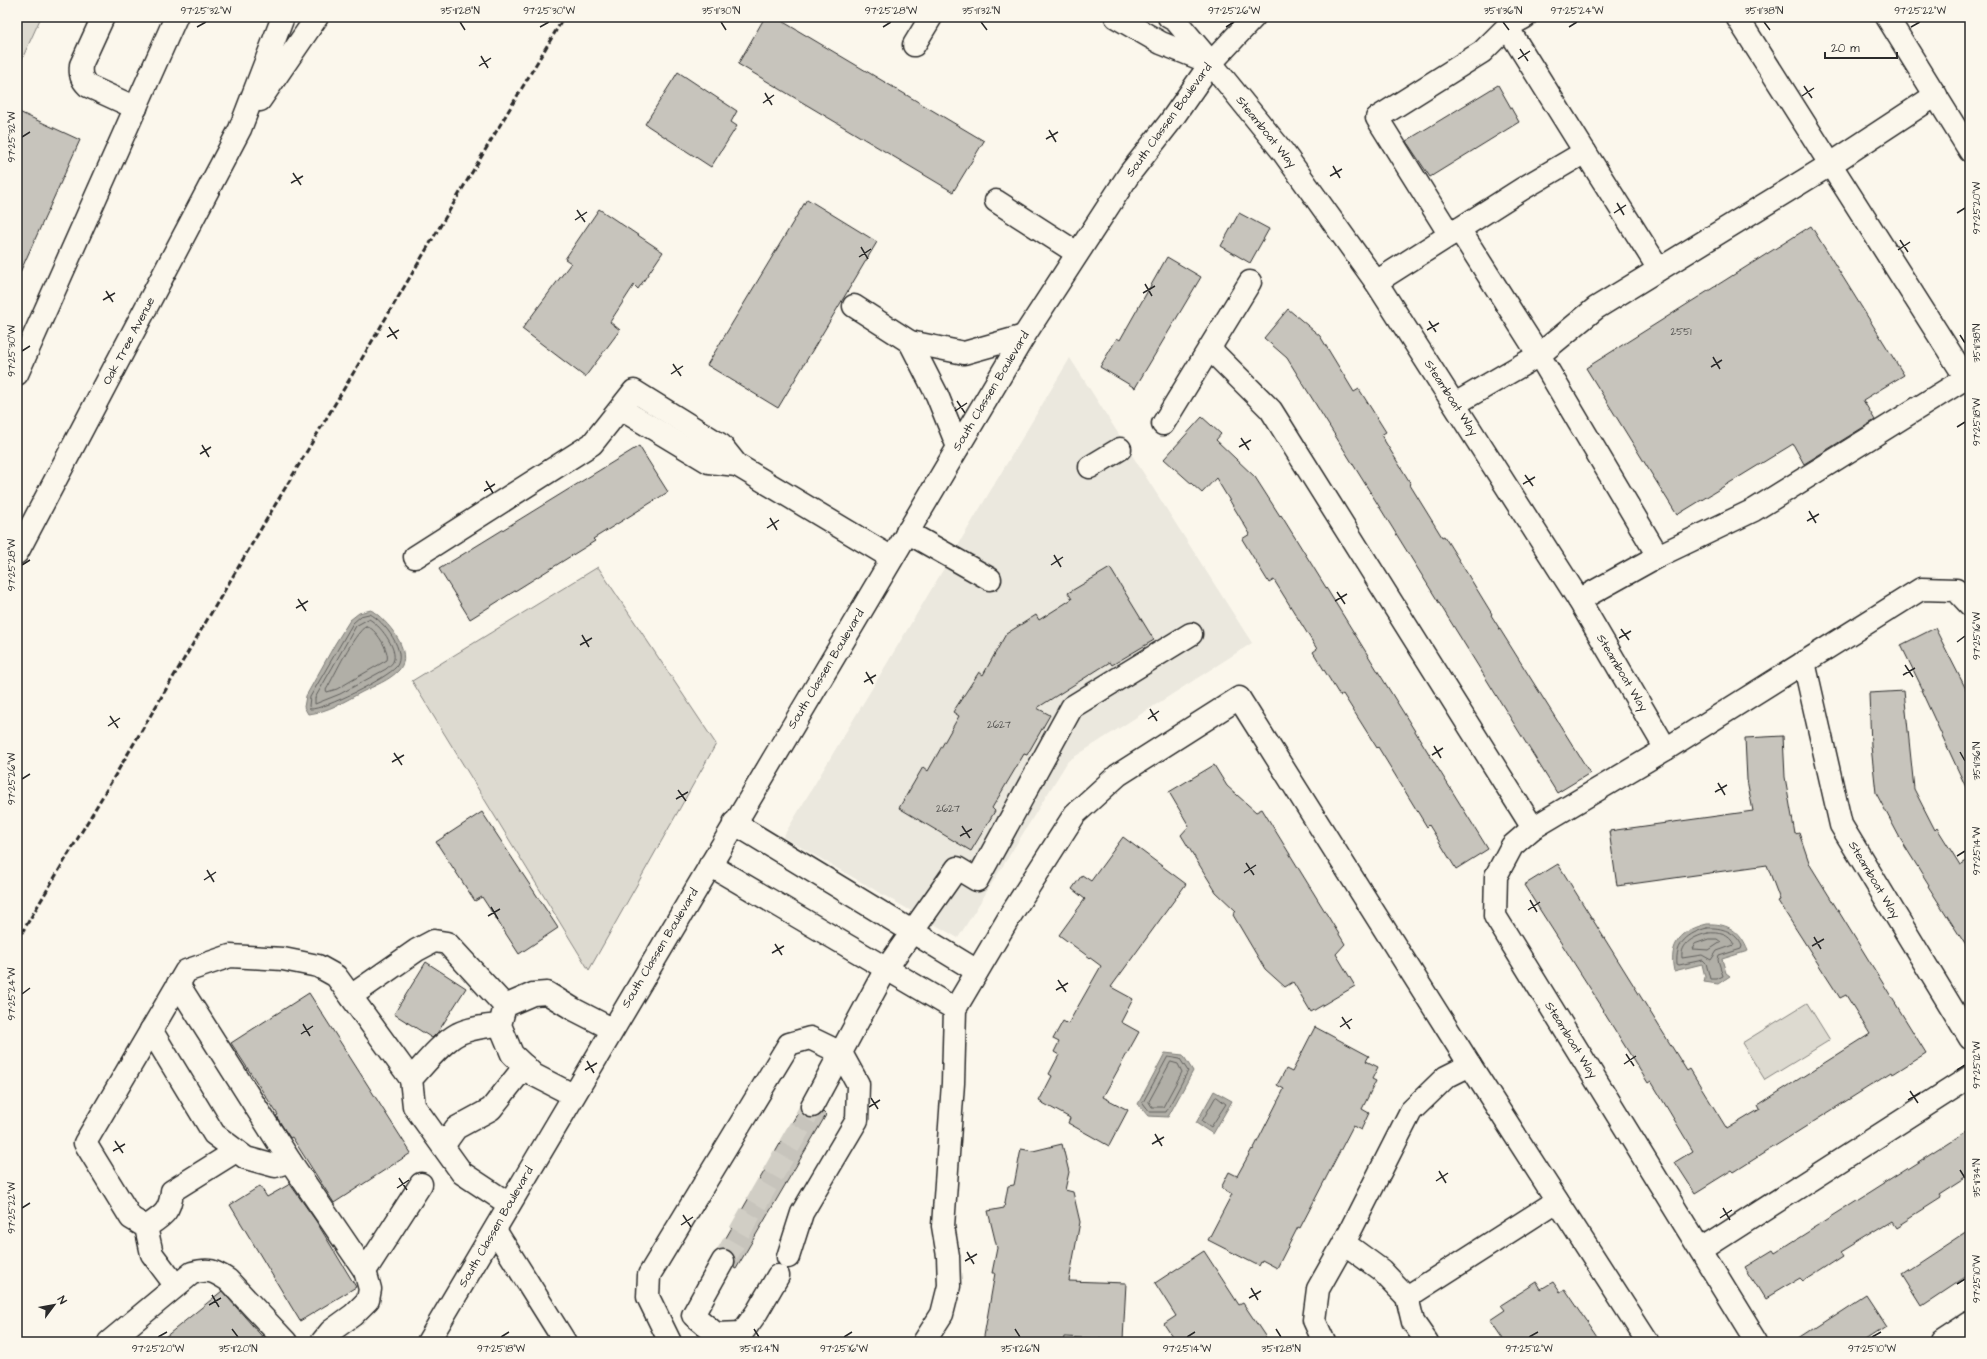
<svg xmlns="http://www.w3.org/2000/svg" width="1987" height="1359" viewBox="0 0 1987 1359" font-family="'Architects Daughter',sans-serif">
<style>
.built{fill:#ebe8de}
.green{fill:#dddad0;stroke:#84827e}
.water{fill:#b1afa7;stroke:#7b7a75}
.lines{fill:none;stroke-linecap:round;stroke-linejoin:round}
.shore{stroke:#61605d;stroke-width:1}
.building{fill:#c7c4bc;stroke:#2b2b2b}
.minor-tunnel{stroke:#d1cec5;stroke-width:22;stroke-dasharray:22 11;stroke-linecap:butt}
.minor-casing{stroke:#2b2b2b;stroke-width:25}
.major-casing{stroke:#2b2b2b;stroke-width:25}
.minor{stroke:#fbf7ec;stroke-width:22}
.major{stroke:#fbf7ec;stroke-width:22}
.rail{stroke:#2b2b2b;stroke-width:3;stroke-dasharray:6 3;stroke-linecap:butt}
.ticks{fill:none;stroke:#2b2b2b;stroke-width:1.5}
.labels{text-anchor:middle;dominant-baseline:central;stroke-width:3.5;stroke-linejoin:round;paint-order:stroke}
.number-label{font-size:10px;fill:#52514f}
.street-label{font-size:12px;fill:#2b2b2b;stroke:#fbf7ec}
.neatline{fill:none;stroke:#2b2b2b;stroke-width:1.5}
.ticks-label{font-size:10px;text-anchor:middle;fill:#2b2b2b}
</style>
<rect width="100%" height="100%" fill="#fbf7ec"/>
<filter id="ink" filterUnits="userSpaceOnUse"><feTurbulence type="fractalNoise" baseFrequency=".025" numOctaves="2"/><feDisplacementMap in="SourceGraphic" scale="8" xChannelSelector="R" yChannelSelector="G"/><feConvolveMatrix kernelMatrix="1 2 1 2 8 2 1 2 1" color-interpolation-filters="sRGB"/></filter>
<g filter="url(#ink)">
<path class="built" d="M 1070,358 L 1252,643 L 1068,761 L 958,938 L 783,837 Z"/>
<g class="green">
<path d="M 17,17 L 41,17 L 17,70 Z"/>
<path d="M 598,567 L 716,744 L 589,970 L 412,681 Z"/>
<path d="M 1807,1003 L 1830,1040 L 1765,1080 L 1742,1043 Z"/>
</g>
<g class="water">
<path d="M 371,610 C 386,619 415,652 399,670 C 390,680 374,686 362,692 C 345,701 328,712 308,714 L 304,707 L 306,696 L 335,644 L 350,620 L 359,613 Z"/>
<path d="M 1707,924 C 1728,923 1740,931 1748,951 L 1722,959 L 1726,973 L 1730,976 L 1718,984 L 1704,982 L 1705,977 L 1702,964 L 1674,971 C 1668,943 1682,930 1707,924 Z"/>
<path d="M 1165,1053 L 1183,1055 L 1193,1071 L 1168,1117 L 1148,1116 L 1138,1104 Z"/>
<path d="M 1214,1091 L 1232,1101 L 1213,1134 L 1196,1123 Z"/>
</g>
<g class="lines">
<g class="shore">
<path d="M 370,614 C 384,621 408,652 396,667 C 387,678 324,710 310,709 L 309,706 L 310,697 L 353,623 L 361,616 Z"/>
<path d="M 369,619 C 380,625 396,646 394,659 C 393,664 389,666 386,669 L 340,694 L 315,704 L 315,698 L 356,626 Z"/>
<path d="M 366,626 C 375,627 390,651 387,660 L 337,689 L 327,692 L 326,690 C 336,673 352,636 366,626 Z"/>
<path d="M 1707,928 C 1722,927 1736,932 1742,946 L 1741,949 L 1719,956 L 1718,960 L 1723,976 L 1717,979 L 1710,979 L 1706,963 L 1703,960 L 1679,965 L 1677,964 C 1675,943 1688,933 1707,928 Z"/>
<path d="M 1708,933 C 1718,932 1730,934 1734,945 L 1717,951 L 1711,960 L 1702,955 L 1682,958 C 1680,943 1695,936 1708,933 Z"/>
<path d="M 1709,939 L 1717,939 L 1721,942 L 1709,950 L 1692,949 L 1695,944 Z"/>
<path d="M 1168,1057 L 1180,1059 L 1188,1071 L 1166,1112 L 1150,1112 L 1143,1103 Z"/>
<path d="M 1171,1062 L 1178,1064 L 1182,1072 L 1163,1107 L 1152,1107 L 1149,1102 Z"/>
<path d="M 1217,1097 L 1226,1104 L 1211,1127 L 1202,1121 L 1215,1098 Z"/>
</g>
</g>
<g class="building">
<path d="M 765,17 L 775,17 L 984,141 L 953,192 L 738,64 Z"/>
<path d="M 678,72 L 737,111 L 731,122 L 737,126 L 711,167 L 645,124 Z"/>
<path d="M 1498,85 L 1519,122 L 1430,177 L 1406,141 Z"/>
<path d="M 17,111 L 80,140 L 17,279 Z"/>
<path d="M 807,199 L 877,242 L 778,408 L 707,365 Z"/>
<path d="M 599,209 L 663,252 L 638,289 L 634,285 L 610,322 L 620,330 L 585,377 L 522,329 L 571,263 L 565,259 Z"/>
<path d="M 1239,213 L 1269,229 L 1250,263 L 1221,246 Z"/>
<path d="M 1811,226 L 1904,375 L 1863,400 L 1875,420 L 1804,464 L 1793,444 L 1677,515 L 1586,368 Z"/>
<path d="M 1167,257 L 1201,277 L 1135,388 L 1100,367 L 1117,338 L 1120,340 Z"/>
<path d="M 1288,309 L 1320,336 L 1354,392 L 1359,389 L 1386,432 L 1381,435 L 1411,484 L 1410,485 L 1442,537 L 1444,536 L 1462,565 L 1492,614 L 1491,615 L 1590,773 L 1557,793 L 1287,358 L 1264,338 Z"/>
<path d="M 1202,417 L 1221,434 L 1216,440 L 1255,477 L 1280,516 L 1281,515 L 1488,849 L 1456,869 L 1429,825 L 1427,827 L 1378,747 L 1377,748 L 1343,694 L 1340,696 L 1313,652 L 1317,649 L 1274,580 L 1269,583 L 1242,539 L 1250,534 L 1216,478 L 1202,493 L 1164,459 Z"/>
<path d="M 639,446 L 668,492 L 593,539 L 595,541 L 470,619 L 439,569 Z"/>
<path d="M 1110,568 L 1154,640 L 1112,665 L 1110,662 L 1037,708 L 1050,715 L 1027,755 L 1024,754 L 992,808 L 995,811 L 971,851 L 899,808 L 923,767 L 928,771 L 959,716 L 953,712 L 979,672 L 983,675 L 1006,634 L 1036,615 L 1039,620 L 1072,599 L 1068,593 Z"/>
<path d="M 1935,628 L 1970,697 L 1970,796 L 1921,690 L 1923,690 L 1901,645 Z"/>
<path d="M 1904,691 L 1914,789 L 1935,830 L 1937,828 L 1960,865 L 1970,859 L 1970,952 L 1928,886 L 1929,885 L 1901,840 L 1876,793 L 1871,746 L 1869,693 Z"/>
<path d="M 1783,736 L 1785,777 L 1795,834 L 1799,833 L 1810,865 L 1926,1053 L 1893,1074 L 1892,1072 L 1734,1172 L 1732,1170 L 1695,1193 L 1675,1162 L 1693,1151 L 1651,1081 L 1648,1083 L 1603,1011 L 1604,1010 L 1524,885 L 1558,864 L 1687,1071 L 1690,1069 L 1727,1129 L 1760,1109 L 1758,1105 L 1870,1034 L 1846,995 L 1840,998 L 1778,901 L 1780,900 L 1767,865 L 1617,886 L 1609,831 L 1753,811 L 1747,780 L 1745,738 Z"/>
<path d="M 1214,765 L 1227,786 L 1256,812 L 1262,809 L 1345,944 L 1336,954 L 1355,986 L 1311,1012 L 1293,982 L 1285,987 L 1265,969 L 1233,915 L 1236,911 L 1216,892 L 1181,835 L 1189,826 L 1169,792 Z"/>
<path d="M 482,812 L 558,928 L 519,954 L 482,897 L 475,901 L 436,842 Z"/>
<path d="M 1123,837 L 1186,884 L 1111,987 L 1133,999 L 1121,1022 L 1139,1032 L 1103,1097 L 1128,1110 L 1109,1146 L 1068,1123 L 1070,1118 L 1039,1101 L 1052,1076 L 1049,1074 L 1059,1055 L 1054,1052 L 1059,1042 L 1053,1039 L 1063,1021 L 1068,1024 L 1101,966 L 1059,935 L 1085,899 L 1072,889 L 1082,875 L 1091,881 Z"/>
<path d="M 426,962 L 466,988 L 438,1032 L 432,1038 L 394,1014 Z"/>
<path d="M 309,993 L 411,1153 L 334,1203 L 292,1137 L 290,1138 L 276,1116 L 278,1115 L 231,1043 Z"/>
<path d="M 1315,1027 L 1369,1056 L 1366,1061 L 1378,1067 L 1372,1079 L 1376,1081 L 1362,1109 L 1369,1113 L 1361,1130 L 1353,1126 L 1300,1228 L 1298,1227 L 1277,1268 L 1262,1260 L 1259,1266 L 1208,1240 L 1232,1194 L 1221,1188 L 1229,1172 L 1237,1176 L 1252,1149 L 1253,1150 L 1284,1089 L 1277,1085 L 1286,1069 L 1292,1072 Z"/>
<path d="M 800,1109 L 806,1117 L 812,1118 L 818,1117 L 823,1112 L 826,1115 L 736,1269 L 734,1268 L 735,1261 L 733,1254 L 729,1250 L 719,1250 Z"/>
<path d="M 1970,1129 L 1970,1175 L 1939,1195 L 1941,1198 L 1897,1226 L 1893,1220 L 1841,1252 L 1843,1255 L 1803,1281 L 1800,1278 L 1765,1299 L 1745,1267 L 1773,1250 L 1775,1253 Z"/>
<path d="M 1062,1144 L 1069,1172 L 1065,1190 L 1073,1192 L 1080,1222 L 1069,1281 L 1126,1283 L 1123,1340 L 1065,1337 L 1064,1342 L 983,1342 L 995,1273 L 992,1273 L 997,1248 L 988,1211 L 1004,1208 L 1008,1186 L 1014,1185 L 1021,1149 L 1033,1151 Z"/>
<path d="M 290,1184 L 316,1221 L 356,1287 L 300,1321 L 230,1205 L 260,1186 L 267,1197 Z"/>
<path d="M 1970,1229 L 1970,1274 L 1922,1306 L 1902,1274 Z"/>
<path d="M 1204,1251 L 1239,1305 L 1243,1303 L 1269,1342 L 1176,1342 L 1164,1324 L 1176,1316 L 1155,1283 Z"/>
<path d="M 1537,1282 L 1541,1289 L 1553,1282 L 1560,1292 L 1565,1289 L 1601,1342 L 1505,1342 L 1490,1320 L 1505,1310 L 1501,1305 Z"/>
<path d="M 222,1291 L 267,1342 L 159,1342 Z"/>
<path d="M 1866,1295 L 1887,1327 L 1864,1342 L 1794,1342 Z"/>
</g>
<g class="lines">
<path class="minor-tunnel" d="M 723,1261 L 812,1106"/>
<g class="minor-casing">
<g id="minor">
<path d="M 103,17 L 81,65 C 80,74 81,79 88,86 L 136,108"/>
<path d="M 1887,17 L 1970,151"/>
<path d="M 914,45 L 931,17"/>
<path d="M 1211,63 L 1283,152 L 1376,282 L 1579,600 L 1666,749"/>
<path d="M 260,100 L 317,17"/>
<path d="M 1585,152 L 1659,269"/>
<path d="M 996,201 L 1077,253"/>
<path d="M 1459,229 L 1539,355 L 1658,556"/>
<path d="M 1450,235 L 1377,118 L 1482,52 L 1507,27"/>
<path d="M 1376,282 L 1522,189 L 1585,152 L 1507,27 L 1525,17"/>
<path d="M 854,306 L 910,342 L 964,353 L 1024,336"/>
<path d="M 910,342 L 937,395 L 958,447"/>
<path d="M 1210,349 L 1271,410 L 1533,828"/>
<path d="M 17,374 L 176,17"/>
<path d="M 1455,404 L 1539,355 L 1596,308 L 1831,164 L 1936,95"/>
<path d="M 621,409 L 709,462 L 737,465"/>
<path d="M 1163,424 L 1250,282"/>
<path d="M 1090,467 L 1120,449"/>
<path d="M 907,532 L 990,579"/>
<path d="M 17,553 L 240,129 L 283,17"/>
<path d="M 415,557 L 592,444 L 634,391 L 721,445 L 737,465 L 892,558"/>
<path d="M 1579,600 L 1658,556 L 1754,510 L 1966,378 L 1737,17"/>
<path d="M 1804,662 L 1841,825 L 1970,1038"/>
<path d="M 734,823 L 977,971"/>
<path d="M 710,865 L 955,1009"/>
<path d="M 178,984 L 290,1161"/>
<path d="M 351,996 L 417,950 L 434,941 L 447,943 L 505,1006"/>
<path d="M 500,1025 C 487,1026 470,1028 458,1034 C 441,1043 424,1065 411,1079 L 414,1106 L 462,1173 L 509,1204"/>
<path d="M 151,1030 L 214,1134 L 246,1158 L 275,1166 L 290,1161 L 365,1271 L 370,1289 L 368,1300 L 353,1315 L 331,1331 L 322,1342"/>
<path d="M 573,1095 L 534,1075 L 512,1054 L 500,1025 L 505,1006 L 533,994 L 547,993 L 573,1009 L 612,1029"/>
<path d="M 812,1106 L 886,969 L 957,868 L 977,880 L 1072,707 L 1191,634"/>
<path d="M 443,1146 L 456,1128 L 491,1109 L 525,1066"/>
<path d="M 146,1227 C 162,1216 170,1213 172,1191 L 236,1151"/>
<path d="M 1344,1243 L 1381,1270 L 1407,1297"/>
<path d="M 1701,1250 L 1970,1077"/>
<path d="M 723,1261 L 693,1315 L 716,1334 L 742,1333 L 757,1312 L 778,1276"/>
<path d="M 365,1271 L 421,1184"/>
<path d="M 176,1286 L 152,1254 L 146,1227 L 131,1218 L 85,1143 L 186,971 L 230,956 L 283,959 L 318,966 L 336,976 L 411,1079"/>
<path d="M 109,1342 L 192,1273 C 209,1268 214,1271 228,1280 L 286,1342"/>
<path d="M 670,1342 L 648,1297 L 649,1275 L 789,1044 L 810,1038 L 841,1053 L 858,1084 L 857,1120 L 802,1213 L 788,1257"/>
<path d="M 924,1342 L 942,1314 L 949,1286 L 948,1256 L 943,1226 L 953,1083 L 955,1009 L 1010,916 L 1075,814 L 1118,775 L 1239,698 L 1470,1065 L 1648,1342"/>
<path d="M 1324,1342 L 1314,1320 L 1318,1289 L 1344,1243 L 1411,1111 L 1446,1077 L 1470,1065"/>
<path d="M 1427,1342 L 1413,1322 L 1407,1297 L 1557,1201"/>
<path d="M 1757,1342 L 1495,916 L 1496,876 L 1512,846 L 1533,828 L 1666,749 L 1921,589 L 1956,590 L 1970,605"/>
<path d="M 1941,1342 L 1970,1323"/>
</g>
</g>
<g class="major-casing">
<g id="major">
<path d="M 1116,17 L 1161,43 L 1211,63"/>
<path d="M 1169,17 L 1176,21 L 1209,60"/>
<path d="M 495,1230 L 565,1342"/>
<path d="M 428,1342 L 1024,336 L 1130,173 L 1170,122 L 1211,63 L 1254,17"/>
</g>
</g>
<use href="#minor" class="minor"/>
<use href="#major" class="major"/>
<path class="rail" d="M 17,941 L 564,17"/>
</g>
</g>
<path class="ticks" d="M 460,22 L 465,30M 721,22 L 726,30M 981,22 L 987,30M 1503,22 L 1509,30M 1764,22 L 1770,30M 197,27 L 206,22M 540,27 L 549,22M 883,27 L 891,22M 1226,27 L 1234,22M 1569,27 L 1577,22M 1911,27 L 1920,22M 1520,49 L 1528,61M 481,56 L 488,68M 1518,59 L 1530,51M 479,66 L 491,58M 1804,86 L 1812,98M 765,93 L 772,105M 1802,96 L 1814,88M 763,103 L 774,95M 1049,130 L 1056,142M 22,137 L 30,132M 1046,139 L 1058,132M 1333,166 L 1340,178M 293,173 L 301,185M 1330,176 L 1342,169M 291,183 L 303,176M 1617,203 L 1624,215M 577,210 L 585,222M 1614,213 L 1626,205M 1957,213 L 1965,208M 575,220 L 587,212M 1900,240 L 1908,252M 861,247 L 868,259M 1898,250 L 1910,242M 859,257 L 871,249M 1145,284 L 1152,296M 106,291 L 113,302M 1143,293 L 1155,286M 103,300 L 115,293M 1429,321 L 1436,332M 389,327 L 397,339M 1427,330 L 1439,323M 1960,335 L 1965,343M 387,337 L 399,330M 22,351 L 30,346M 1713,357 L 1720,369M 673,364 L 681,376M 1711,367 L 1722,360M 671,374 L 683,366M 957,401 L 965,413M 955,411 L 967,403M 1957,427 L 1965,422M 1241,438 L 1249,450M 202,445 L 209,457M 1239,447 L 1251,440M 200,454 L 211,447M 1525,475 L 1533,486M 486,481 L 493,493M 1523,484 L 1535,477M 484,491 L 495,484M 1809,511 L 1816,523M 770,518 L 777,530M 1807,521 L 1819,514M 767,528 L 779,520M 1054,555 L 1061,567M 22,565 L 30,560M 1051,565 L 1063,557M 1337,592 L 1345,604M 298,599 L 306,611M 1335,601 L 1347,594M 296,608 L 308,601M 1621,629 L 1629,640M 582,635 L 589,647M 1619,638 L 1631,631M 1957,642 L 1965,636M 580,645 L 592,638M 1905,665 L 1913,677M 866,672 L 873,684M 1903,675 L 1915,668M 864,682 L 876,675M 1150,709 L 1157,721M 110,716 L 118,728M 1148,719 L 1159,711M 108,726 L 120,718M 1434,746 L 1441,758M 1960,752 L 1965,761M 394,753 L 402,765M 1432,755 L 1443,748M 392,762 L 404,755M 22,779 L 30,774M 1718,783 L 1725,795M 678,790 L 686,801M 1715,792 L 1727,785M 676,799 L 688,792M 962,826 L 970,838M 960,836 L 972,829M 1957,856 L 1965,851M 1246,863 L 1254,875M 207,870 L 214,882M 1244,873 L 1256,865M 204,880 L 216,872M 1530,900 L 1537,912M 491,907 L 498,919M 1528,910 L 1540,902M 488,916 L 500,909M 1814,937 L 1821,949M 775,944 L 782,955M 1812,946 L 1824,939M 772,953 L 784,946M 1058,980 L 1066,992M 1056,990 L 1068,983M 22,994 L 30,988M 1342,1017 L 1350,1029M 303,1024 L 310,1036M 1340,1027 L 1352,1019M 301,1034 L 313,1026M 1626,1054 L 1634,1066M 587,1061 L 594,1073M 1624,1064 L 1636,1056M 585,1070 L 597,1063M 1957,1070 L 1965,1065M 1910,1091 L 1918,1103M 871,1098 L 878,1109M 1908,1100 L 1920,1093M 869,1107 L 880,1100M 1155,1134 L 1162,1146M 115,1141 L 123,1153M 1152,1144 L 1164,1137M 113,1151 L 125,1144M 1960,1170 L 1965,1178M 1439,1171 L 1446,1183M 399,1178 L 407,1190M 1436,1181 L 1448,1173M 397,1188 L 409,1180M 22,1208 L 30,1203M 1723,1208 L 1730,1220M 683,1215 L 691,1227M 1720,1218 L 1732,1210M 681,1225 L 693,1217M 967,1252 L 974,1264M 965,1261 L 977,1254M 1957,1284 L 1965,1279M 1251,1288 L 1258,1300M 212,1295 L 219,1307M 1249,1298 L 1261,1291M 209,1305 L 221,1298M 232,1329 L 238,1337M 754,1329 L 759,1337M 1015,1329 L 1020,1337M 1276,1329 L 1281,1337M 158,1337 L 167,1332M 501,1337 L 509,1332M 844,1337 L 852,1332M 1187,1337 L 1195,1332M 1529,1337 L 1538,1332M 1872,1337 L 1881,1332"/>
<g class="labels">
<g class="number-label">
<text x="1681" y="332">2551</text>
<text x="999" y="725">2627</text>
<text x="948" y="809">2627</text>
</g>
<g class="street-label">
<text transform="translate(1169 120) rotate(-54)">South Classen Boulevard</text>
<text transform="translate(1266 132) rotate(51)">Steamboat Way</text>
<text transform="translate(129 341) rotate(-62)">Oak Tree Avenue</text>
<text transform="translate(991 391) rotate(-59)">South Classen Boulevard</text>
<text transform="translate(1451 398) rotate(57)">Steamboat Way</text>
<text transform="translate(826 669) rotate(-59)">South Classen Boulevard</text>
<text transform="translate(1622 673) rotate(59)">Steamboat Way</text>
<text transform="translate(1874 880) rotate(59)">Steamboat Way</text>
<text transform="translate(660 948) rotate(-59)">South Classen Boulevard</text>
<text transform="translate(1571 1040) rotate(58)">Steamboat Way</text>
<text transform="translate(496 1227) rotate(-60)">South Classen Boulevard</text>
</g>
</g>
<rect width="1987" height="1359" fill="none" stroke="#fbf7ec" stroke-width="44"/>
<g transform="translate(54 1305) rotate(58)" stroke="#fbf7ec" stroke-width="3" paint-order="stroke">
<path d="M0-3L7 15L0 10L-7 15Z" fill="#2b2b2b"/>
<text y="-6" font-size="11" font-weight="bold" text-anchor="middle" fill="#2b2b2b">N</text>
</g>
<path d="M1825 52v6h72v-6" fill="none" stroke="#2b2b2b" stroke-width="2"/>
<text x="1831" y="52" font-size="12" fill="#2b2b2b" stroke="#fbf7ec" stroke-width="3" paint-order="stroke">20 m</text>
<rect x="22" y="22" width="1943" height="1315" class="neatline"/>
<g class="ticks-label">
<text x="206" y="14">97°25'32"W</text>
<text x="460" y="14">35°11'28"N</text>
<text x="549" y="14">97°25'30"W</text>
<text x="721" y="14">35°11'30"N</text>
<text x="891" y="14">97°25'28"W</text>
<text x="981" y="14">35°11'32"N</text>
<text x="1234" y="14">97°25'26"W</text>
<text x="1503" y="14">35°11'36"N</text>
<text x="1577" y="14">97°25'24"W</text>
<text x="1764" y="14">35°11'38"N</text>
<text x="1920" y="14">97°25'22"W</text>
<text transform="translate(11 137) rotate(-90)" y="4">97°25'32"W</text>
<text transform="translate(1976 208) rotate(-90)" y="4">97°25'20"W</text>
<text transform="translate(1976 343) rotate(-90)" y="4">35°11'38"N</text>
<text transform="translate(11 351) rotate(-90)" y="4">97°25'30"W</text>
<text transform="translate(1976 422) rotate(-90)" y="4">97°25'18"W</text>
<text transform="translate(11 565) rotate(-90)" y="4">97°25'28"W</text>
<text transform="translate(1976 636) rotate(-90)" y="4">97°25'16"W</text>
<text transform="translate(1976 761) rotate(-90)" y="4">35°11'36"N</text>
<text transform="translate(11 779) rotate(-90)" y="4">97°25'26"W</text>
<text transform="translate(1976 851) rotate(-90)" y="4">97°25'14"W</text>
<text transform="translate(11 994) rotate(-90)" y="4">97°25'24"W</text>
<text transform="translate(1976 1065) rotate(-90)" y="4">97°25'12"W</text>
<text transform="translate(1976 1178) rotate(-90)" y="4">35°11'34"N</text>
<text transform="translate(11 1208) rotate(-90)" y="4">97°25'22"W</text>
<text transform="translate(1976 1279) rotate(-90)" y="4">97°25'10"W</text>
<text x="158" y="1352">97°25'20"W</text>
<text x="238" y="1352">35°11'20"N</text>
<text x="501" y="1352">97°25'18"W</text>
<text x="759" y="1352">35°11'24"N</text>
<text x="844" y="1352">97°25'16"W</text>
<text x="1020" y="1352">35°11'26"N</text>
<text x="1187" y="1352">97°25'14"W</text>
<text x="1281" y="1352">35°11'28"N</text>
<text x="1529" y="1352">97°25'12"W</text>
<text x="1872" y="1352">97°25'10"W</text>
</g>
</svg>
